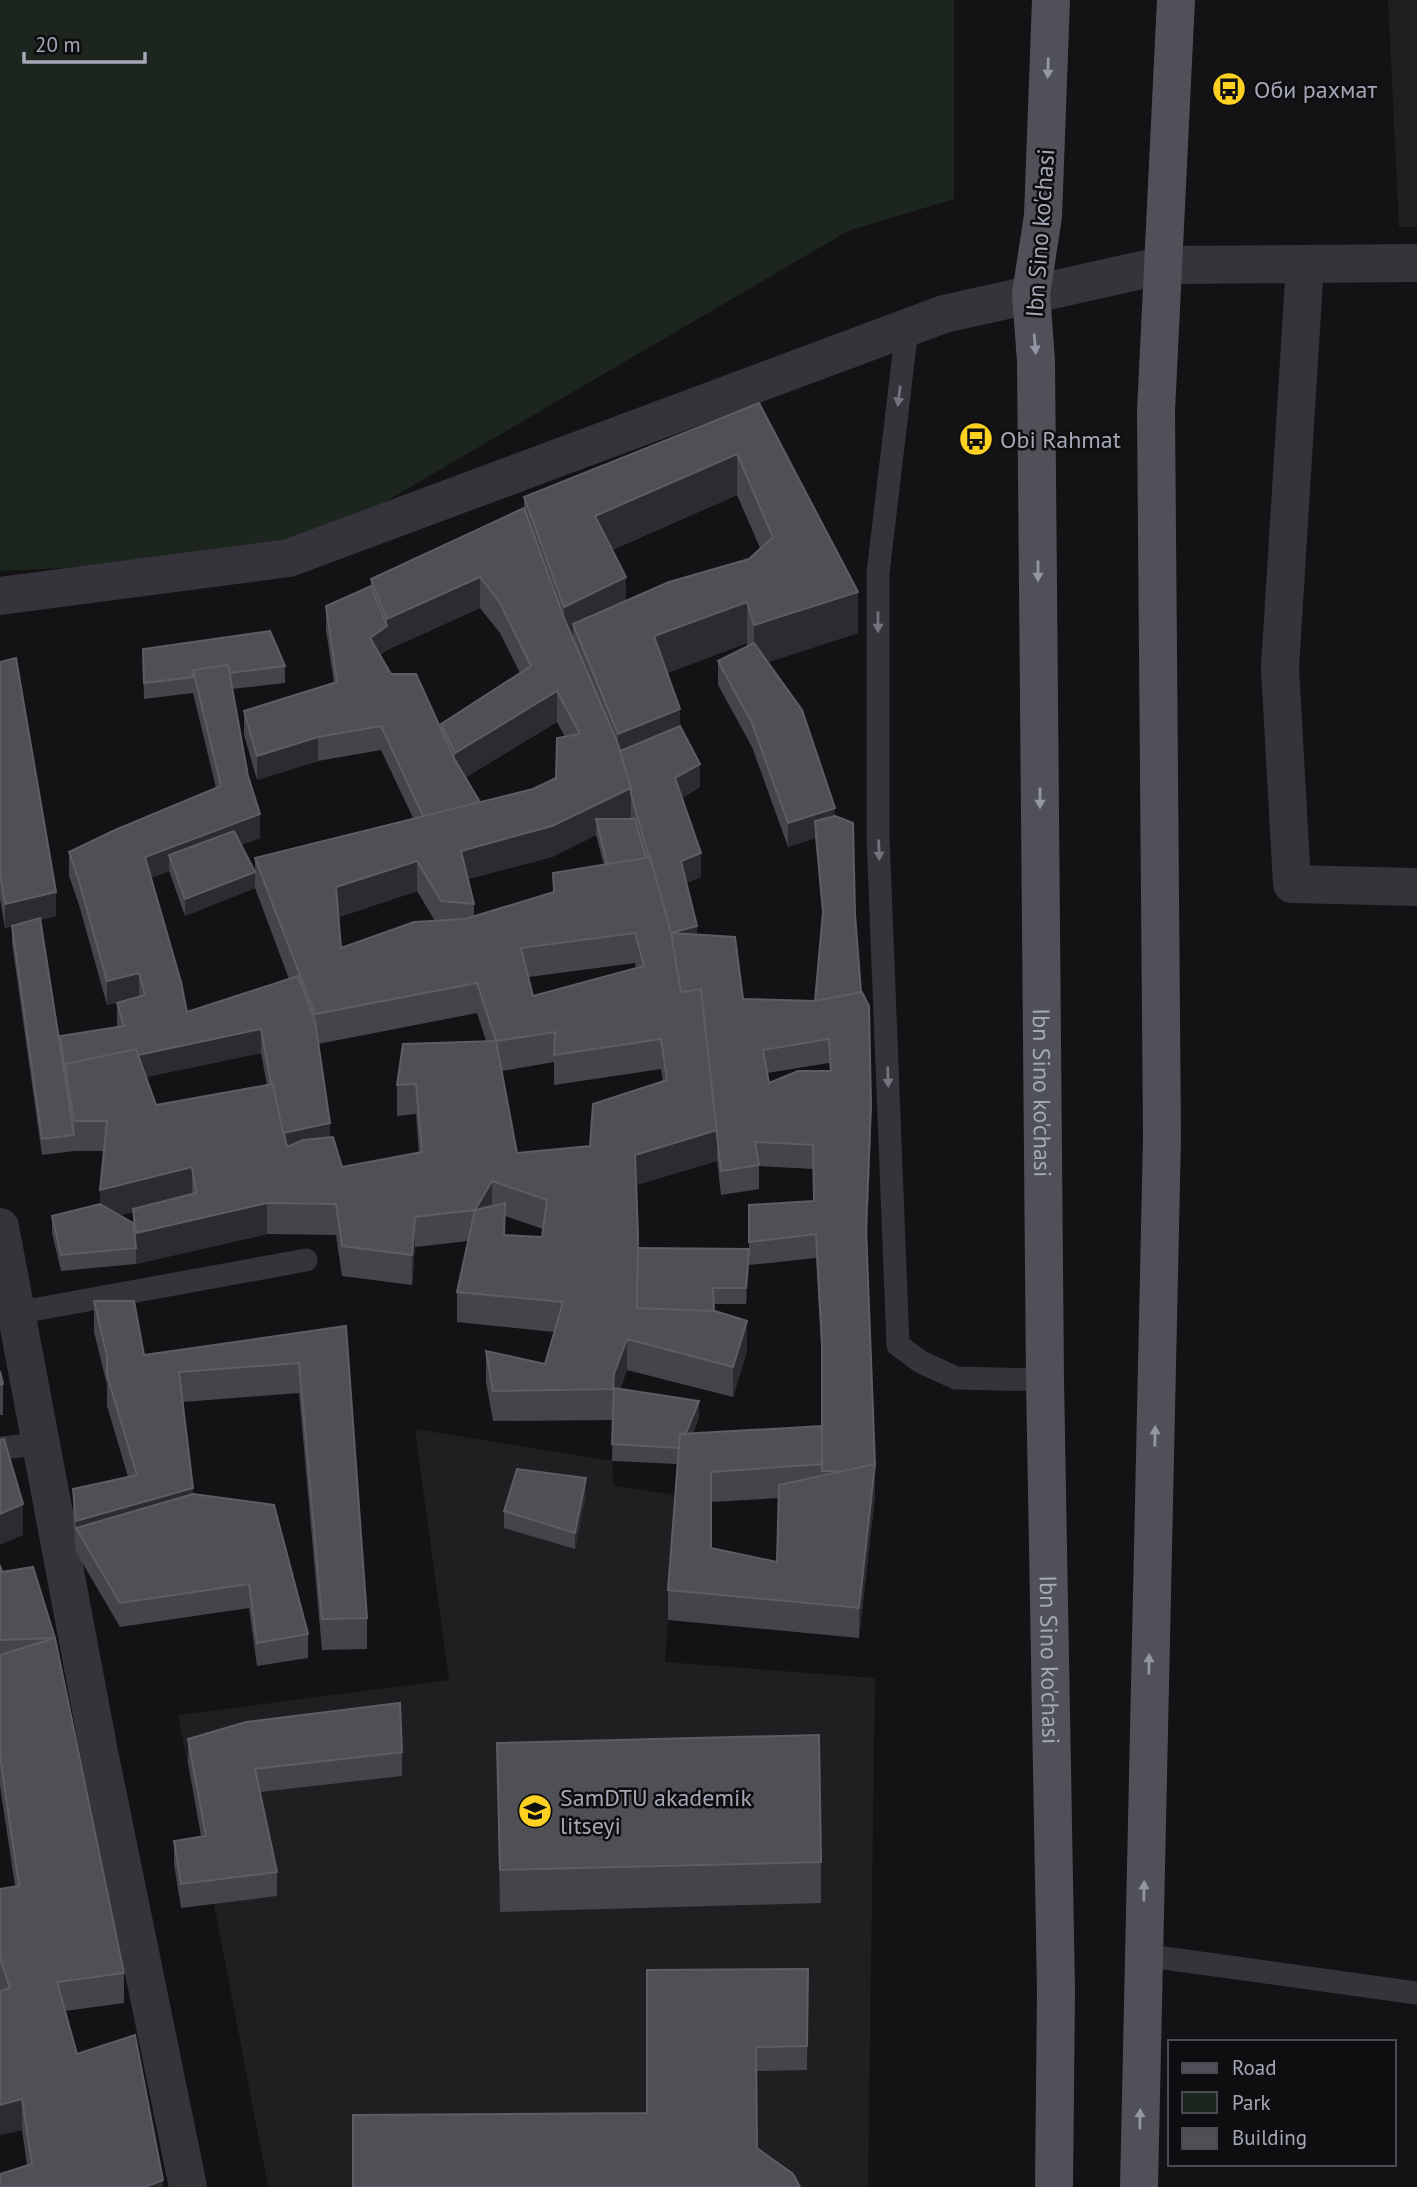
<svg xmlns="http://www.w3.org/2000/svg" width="1417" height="2187" viewBox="0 0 1417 2187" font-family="'PT Sans',sans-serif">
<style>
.built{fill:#1f1f22}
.green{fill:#1d251f}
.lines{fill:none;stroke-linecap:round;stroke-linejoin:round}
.lane{stroke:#34343a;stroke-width:23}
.street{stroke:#34343a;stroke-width:38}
.primary{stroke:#505059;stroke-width:38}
.wall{fill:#44444a;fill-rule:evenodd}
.shaded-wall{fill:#2c2c30}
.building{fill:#4f4f56;stroke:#5c5d65;stroke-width:2;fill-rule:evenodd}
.oneway{fill:#9396a3}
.oneway2{fill:#72737e}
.labels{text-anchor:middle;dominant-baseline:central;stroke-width:5;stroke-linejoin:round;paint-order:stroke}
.poi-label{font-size:24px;fill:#a4a7b6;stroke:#0e0e10;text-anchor:start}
.street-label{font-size:24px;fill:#a4a7b6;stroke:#0e0e10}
</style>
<rect width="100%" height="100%" fill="#131315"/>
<g class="built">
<path d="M 1388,0 L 1417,0 L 1417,227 L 1399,227 Z"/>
<path d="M 415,1429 L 612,1461 L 614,1486 L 677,1495 L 665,1662 L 875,1678 L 868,2187 L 268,2187 L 178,1715 L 449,1680 Z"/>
</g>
<path class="green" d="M 0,0 L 954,0 L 954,199 L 848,231 L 289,558 L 0,571 Z"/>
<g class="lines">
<g class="lane">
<path d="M 907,328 L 878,573 L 878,836 L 898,1345 L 921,1362 L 956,1378 L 1045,1380"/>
<path d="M 16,1313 L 306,1260"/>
<path d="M 0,1448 L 41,1444"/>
<path d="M 1142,1955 L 1417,1993"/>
</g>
<g class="street">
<path d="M 1305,264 L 1280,668 L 1292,884 L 1417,887"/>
<path d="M 0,596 L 289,558 L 944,314 L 1164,265 L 1417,263"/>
<path d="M 0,1227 L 99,1752 L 188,2187"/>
</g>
<g class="primary">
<path id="s1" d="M 1051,0 L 1043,216 L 1031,294 L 1036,361 L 1045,1380 L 1056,1991 L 1054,2187"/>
<path d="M 1139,2187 L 1162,1137 L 1156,411 L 1176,0"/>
</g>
</g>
<g class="wall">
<path d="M 759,403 L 858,633 L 768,662 L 835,816 L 855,914 L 871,1130 L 867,1240 L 875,1495 L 859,1638 L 668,1620 L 668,1590 L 677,1464 L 612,1461 L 613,1420 L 493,1421 L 486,1382 L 486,1351 L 545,1364 L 554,1332 L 457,1322 L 457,1292 L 468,1241 L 415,1247 L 412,1285 L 342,1276 L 336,1235 L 267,1234 L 136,1264 L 61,1271 L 52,1233 L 52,1216 L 100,1204 L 104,1151 L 74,1151 L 42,1155 L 12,943 L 12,926 L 5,928 L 0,898 L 0,662 L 56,916 L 40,920 L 60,1044 L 60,1036 L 117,1027 L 117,1003 L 128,1000 L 107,1005 L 79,905 L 69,876 L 69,852 L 216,788 L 193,693 L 144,699 L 143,649 L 285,666 L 285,683 L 232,689 L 260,838 L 241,845 L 255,872 L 255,858 L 413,818 L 381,750 L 318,761 L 257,780 L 244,735 L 244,711 L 334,683 L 326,630 L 326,606 L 371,586 L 371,579 L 524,508 L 524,497 ZM 737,495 L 760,548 L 749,559 L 626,601 L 612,550 ZM 480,608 L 500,633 L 520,673 L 441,724 L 441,728 L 391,674 L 380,655 L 387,650 ZM 747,643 L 747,646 L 718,661 L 718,685 L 752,747 L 788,847 L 815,838 L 823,920 L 815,1001 L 743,999 L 697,934 L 686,883 L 701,877 L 682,798 L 700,787 L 680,726 L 667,673 ZM 557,722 L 565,737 L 556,778 L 533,789 L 480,802 L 466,777 ZM 596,835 L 604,865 L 553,873 L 553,893 L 474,916 L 474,904 L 468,879 L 552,857 ZM 169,871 L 185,916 L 255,888 L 289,979 L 187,1012 L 151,878 ZM 417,891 L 435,921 L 341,948 L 339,917 ZM 635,963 L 636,968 L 533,996 L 529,977 ZM 477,1013 L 486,1041 L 397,1085 L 397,1116 L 416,1114 L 419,1153 L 342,1167 L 330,1137 L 318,1044 ZM 261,1053 L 267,1085 L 156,1105 L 146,1077 ZM 554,1062 L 554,1085 L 661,1069 L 663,1082 L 590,1146 L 517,1153 L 502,1071 ZM 829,1063 L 830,1071 L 769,1083 L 767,1073 ZM 717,1160 L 721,1195 L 759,1189 L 759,1166 L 813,1169 L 814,1201 L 749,1205 L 749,1249 L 638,1248 L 636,1185 L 717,1161 ZM 133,1212 L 133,1223 L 120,1215 ZM 505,1216 L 543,1229 L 542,1237 L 504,1235 ZM 816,1258 L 822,1364 L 822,1426 L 693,1433 L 699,1417 L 620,1389 L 627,1370 L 733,1397 L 747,1351 L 714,1311 L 714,1304 L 746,1304 L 749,1265 ZM 779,1498 L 777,1562 L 711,1548 L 711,1502 Z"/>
<path d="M 94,1301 L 144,1355 L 346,1326 L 367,1618 L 367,1649 L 322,1650 L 299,1393 L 183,1402 L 193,1494 L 308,1634 L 308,1658 L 257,1666 L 249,1608 L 120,1627 L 76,1552 L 73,1519 L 73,1489 L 128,1477 L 107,1406 L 107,1385 L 94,1332 Z"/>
<path d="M 0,1371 L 3,1384 L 3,1415 L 0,1415 Z"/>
<path d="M 586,1495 L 575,1549 L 504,1528 L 504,1511 Z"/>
<path d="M 0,1565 L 2,1572 L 55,1638 L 124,1973 L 124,2003 L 65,2011 L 77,2054 L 163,2187 L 27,2165 L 22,2130 L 0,2135 L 0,1889 L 15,1886 L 0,1786 Z"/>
<path d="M 188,1739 L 402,1752 L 402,1776 L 260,1792 L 277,1872 L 277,1896 L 181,1908 L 174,1864 L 174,1841 L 201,1836 L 188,1762 Z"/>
<path d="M 497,1743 L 821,1862 L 821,1903 L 500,1912 Z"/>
<path d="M 808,1969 L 807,2070 L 756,2071 L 757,2148 L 647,2113 Z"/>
</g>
<g class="shaded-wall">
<path d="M 737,454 L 737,495 L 595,557 L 595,516 Z"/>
<path d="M 480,577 L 480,608 L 387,650 L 370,662 L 370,638 L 387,626 L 387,619 Z"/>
<path d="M 626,577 L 626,619 L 573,624 L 573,645 L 564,649 L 564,607 Z"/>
<path d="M 858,592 L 858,633 L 754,667 L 754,625 Z"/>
<path d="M 747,602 L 747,643 L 654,678 L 654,636 Z"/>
<path d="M 557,691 L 557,722 L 455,784 L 455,753 Z"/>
<path d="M 680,709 L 680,750 L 618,751 L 618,734 Z"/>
<path d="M 318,737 L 318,761 L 257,780 L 257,756 Z"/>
<path d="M 700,764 L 700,787 L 675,802 L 675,778 Z"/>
<path d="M 631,788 L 631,819 L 596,819 L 596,835 L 552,857 L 461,881 L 461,851 Z"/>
<path d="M 835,808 L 835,832 L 815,821 L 815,838 L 788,847 L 788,823 Z"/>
<path d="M 260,814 L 260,838 L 174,869 L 169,855 L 169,871 L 145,880 L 145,857 Z"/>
<path d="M 701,853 L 701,877 L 681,885 L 681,861 Z"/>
<path d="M 417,861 L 417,891 L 336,918 L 336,887 Z"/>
<path d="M 255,872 L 255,888 L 185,916 L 185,899 Z"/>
<path d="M 56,892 L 56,916 L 5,928 L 5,904 Z"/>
<path d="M 697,926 L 697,950 L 670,933 Z"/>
<path d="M 139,973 L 139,997 L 107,1005 L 107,981 Z"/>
<path d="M 261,1029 L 261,1053 L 69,1093 L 66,1070 Z"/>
<path d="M 871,1106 L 871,1130 L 866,1251 L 866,1228 Z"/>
<path d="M 330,1123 L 330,1147 L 281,1157 L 281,1134 Z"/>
<path d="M 717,1130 L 717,1161 L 635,1185 L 635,1155 Z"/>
<path d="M 192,1167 L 192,1198 L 100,1220 L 100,1190 Z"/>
<path d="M 492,1181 L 492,1212 L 475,1210 Z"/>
<path d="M 267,1203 L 267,1234 L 136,1264 L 136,1233 Z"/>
<path d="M 415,1217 L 415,1247 L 412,1285 L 412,1255 Z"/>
<path d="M 749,1249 L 749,1265 L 746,1304 L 746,1288 Z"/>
<path d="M 747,1321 L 747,1351 L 733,1397 L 733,1367 Z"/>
<path d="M 627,1339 L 627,1370 L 614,1405 L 614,1374 Z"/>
<path d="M 699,1401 L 699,1417 L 680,1464 L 680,1448 Z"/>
<path d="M 875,1464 L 875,1495 L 859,1638 L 859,1608 Z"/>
<path d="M 586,1478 L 586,1495 L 575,1549 L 575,1533 Z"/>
<path d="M 193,1488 L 193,1518 L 76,1528 L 76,1521 Z"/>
<path d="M 23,1504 L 23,1535 L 0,1545 L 0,1514 Z"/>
<path d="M 22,2099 L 22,2130 L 0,2135 L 0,2105 Z"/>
<path d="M 163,2180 L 163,2187 L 145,2187 Z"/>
</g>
<g class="building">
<path d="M 759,403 L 858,592 L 754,625 L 747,602 L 654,636 L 680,709 L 618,734 L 573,624 L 669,582 L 749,559 L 773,537 L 737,454 L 595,516 L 626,577 L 564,607 L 524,497 Z"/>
<path d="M 524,508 L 564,618 L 618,744 L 631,788 L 552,826 L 461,851 L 474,904 L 441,901 L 417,861 L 336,887 L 341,948 L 414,922 L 465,919 L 554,892 L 553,873 L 650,857 L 670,926 L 681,992 L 701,989 L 717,1130 L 635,1155 L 638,1234 L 637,1308 L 715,1311 L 747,1321 L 733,1367 L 627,1339 L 614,1374 L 613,1389 L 493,1391 L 486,1351 L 545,1364 L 563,1302 L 457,1292 L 475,1210 L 415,1217 L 412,1255 L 342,1246 L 336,1204 L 267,1203 L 136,1233 L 133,1209 L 196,1193 L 192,1167 L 100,1190 L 107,1121 L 74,1121 L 65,1064 L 136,1049 L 156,1105 L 273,1084 L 287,1147 L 303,1140 L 333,1137 L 342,1167 L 422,1152 L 416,1084 L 397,1085 L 403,1044 L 496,1041 L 477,983 L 315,1014 L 255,858 L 533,789 L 556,778 L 557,738 L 580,734 L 557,691 L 455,753 L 441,724 L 531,666 L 500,603 L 480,577 L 387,619 L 371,579 ZM 635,933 L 644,966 L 533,996 L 521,948 ZM 555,1032 L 554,1055 L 661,1039 L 667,1080 L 593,1104 L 590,1146 L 517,1153 L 496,1041 ZM 492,1181 L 547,1200 L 542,1237 L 504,1235 L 505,1203 L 475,1210 Z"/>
<path d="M 371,586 L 387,626 L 370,638 L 391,674 L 416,674 L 455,760 L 480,802 L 423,816 L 381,726 L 318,737 L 257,756 L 244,711 L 337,682 L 326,606 Z"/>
<path d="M 270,631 L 285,666 L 229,673 L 228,665 L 193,670 L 193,677 L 144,683 L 143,649 Z"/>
<path d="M 754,643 L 802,710 L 835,808 L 788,823 L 752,723 L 718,661 Z"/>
<path d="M 16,658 L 56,892 L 5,904 L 0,874 L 0,662 Z"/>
<path d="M 228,665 L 248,776 L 260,814 L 145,857 L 181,982 L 187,1012 L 298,976 L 315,1021 L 330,1123 L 283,1133 L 273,1084 L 271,1084 L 261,1029 L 138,1055 L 136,1049 L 65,1064 L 65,1071 L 60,1036 L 124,1026 L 117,1003 L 145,995 L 139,973 L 107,981 L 79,881 L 69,852 L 115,830 L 221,786 L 193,670 Z"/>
<path d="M 680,726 L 700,764 L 675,778 L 701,853 L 681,861 L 697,926 L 671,933 L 650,857 L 649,858 L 631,794 L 631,788 L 620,751 Z"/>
<path d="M 835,816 L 853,823 L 855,914 L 861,992 L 815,1001 L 823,912 L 815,821 Z"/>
<path d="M 596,819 L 635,819 L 646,858 L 607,864 Z"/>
<path d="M 234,831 L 255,872 L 185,899 L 169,855 Z"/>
<path d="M 40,918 L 74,1135 L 42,1139 L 12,926 Z"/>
<path d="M 671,933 L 735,937 L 743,999 L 815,1001 L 862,992 L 869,1006 L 871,1106 L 866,1228 L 875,1465 L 844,1471 L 822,1471 L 822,1341 L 816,1234 L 749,1242 L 749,1205 L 814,1201 L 813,1145 L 755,1142 L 759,1165 L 721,1171 L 701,989 L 681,992 ZM 829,1039 L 831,1071 L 798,1071 L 769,1083 L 763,1050 Z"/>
<path d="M 100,1204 L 133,1223 L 136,1248 L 61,1255 L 52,1216 Z"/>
<path d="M 638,1248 L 749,1249 L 746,1288 L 713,1288 L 714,1311 L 637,1308 Z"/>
<path d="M 94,1301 L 134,1301 L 144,1355 L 346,1326 L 367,1618 L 322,1619 L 299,1363 L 179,1372 L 193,1488 L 76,1521 L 73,1489 L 137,1475 L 107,1375 L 107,1356 Z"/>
<path d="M 0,1371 L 3,1384 L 0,1385 Z"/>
<path d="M 614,1388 L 699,1401 L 686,1433 L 680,1434 L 679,1448 L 612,1444 Z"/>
<path d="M 822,1426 L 822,1464 L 711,1472 L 711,1548 L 777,1562 L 779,1485 L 875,1464 L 859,1608 L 668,1590 L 680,1434 Z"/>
<path d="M 4,1439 L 23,1504 L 0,1514 L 0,1440 Z"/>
<path d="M 517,1469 L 586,1478 L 575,1533 L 504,1511 Z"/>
<path d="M 193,1494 L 274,1505 L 308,1634 L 257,1643 L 249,1584 L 120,1603 L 76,1528 Z"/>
<path d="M 0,1565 L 2,1572 L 33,1567 L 55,1638 L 124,1973 L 57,1982 L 77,2054 L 135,2035 L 163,2180 L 145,2187 L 0,2187 L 0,2174 L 32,2164 L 22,2099 L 0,2105 L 0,1991 L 10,1988 L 0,1958 L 0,1889 L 19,1886 L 0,1756 L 0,1655 L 55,1638 L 0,1640 Z"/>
<path d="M 400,1703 L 402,1752 L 255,1769 L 277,1872 L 181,1884 L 174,1841 L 206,1836 L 188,1739 L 246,1722 Z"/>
<path d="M 819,1735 L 821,1862 L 500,1870 L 497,1743 Z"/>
<path d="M 808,1969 L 807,2046 L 756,2047 L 757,2148 L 793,2174 L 800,2187 L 353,2187 L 353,2115 L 647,2113 L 647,1970 Z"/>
</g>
<defs><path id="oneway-solid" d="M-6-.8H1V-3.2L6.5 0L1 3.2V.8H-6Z" transform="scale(1.75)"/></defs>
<g class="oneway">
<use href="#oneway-solid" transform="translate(1048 68) rotate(92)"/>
<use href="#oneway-solid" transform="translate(1035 344) rotate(85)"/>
<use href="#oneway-solid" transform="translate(1038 571) rotate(90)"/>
<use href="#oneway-solid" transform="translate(1040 798) rotate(90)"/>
<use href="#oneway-solid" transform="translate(1155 1436) rotate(-89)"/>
<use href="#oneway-solid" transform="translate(1149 1664) rotate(-89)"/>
<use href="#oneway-solid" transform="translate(1144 1891) rotate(-89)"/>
<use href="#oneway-solid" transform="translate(1140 2119) rotate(-89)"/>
</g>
<g class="oneway2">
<use href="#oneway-solid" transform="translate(899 396) rotate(97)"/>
<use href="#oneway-solid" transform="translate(878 622) rotate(90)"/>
<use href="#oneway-solid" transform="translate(879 850) rotate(88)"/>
<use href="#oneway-solid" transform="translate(888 1077) rotate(88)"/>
</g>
<defs>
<g id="bus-disc" transform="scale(1.75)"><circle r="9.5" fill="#fdd122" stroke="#0e0e10"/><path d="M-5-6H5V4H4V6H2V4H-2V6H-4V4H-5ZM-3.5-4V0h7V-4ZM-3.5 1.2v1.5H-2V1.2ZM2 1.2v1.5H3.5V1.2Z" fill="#111"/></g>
<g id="university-disc" transform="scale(1.75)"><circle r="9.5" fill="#fdd122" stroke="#0e0e10"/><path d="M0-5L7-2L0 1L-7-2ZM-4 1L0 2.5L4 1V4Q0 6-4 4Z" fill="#111"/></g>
</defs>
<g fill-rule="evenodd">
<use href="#bus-disc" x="1229" y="89"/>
<use href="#bus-disc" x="976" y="439"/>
<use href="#university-disc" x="535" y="1811"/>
</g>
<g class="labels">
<g class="poi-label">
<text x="1254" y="89">Оби рахмат</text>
<text x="1000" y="439">Obi Rahmat</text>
<text x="560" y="1797">SamDTU akademik<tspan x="560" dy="28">litseyi</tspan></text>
</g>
<g class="street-label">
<text transform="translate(1040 233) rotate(-86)">Ibn Sino ko'chasi</text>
<text stroke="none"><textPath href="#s1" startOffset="1094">Ibn Sino ko'chasi</textPath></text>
<text stroke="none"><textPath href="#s1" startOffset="1661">Ibn Sino ko'chasi</textPath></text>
</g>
</g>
<rect x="1168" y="2040" width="228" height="126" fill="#0e0e10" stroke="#4a4b52" stroke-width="2"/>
<rect x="1182" y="2063" width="35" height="10" fill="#505059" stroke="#4a4b52" stroke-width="2"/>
<text x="1232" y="2075" font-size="21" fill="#a4a7b6">Road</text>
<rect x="1182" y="2092" width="35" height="21" fill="#1d251f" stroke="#4a4b52" stroke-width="2"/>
<text x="1232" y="2110" font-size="21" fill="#a4a7b6">Park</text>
<rect x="1182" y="2128" width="35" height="21" fill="#4f4f56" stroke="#4a4b52" stroke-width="2"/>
<text x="1232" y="2145" font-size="21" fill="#a4a7b6">Building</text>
<path d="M24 52v10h121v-10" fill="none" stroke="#a4a7b6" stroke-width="3.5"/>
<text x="35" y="52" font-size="21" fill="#a4a7b6" stroke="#0e0e10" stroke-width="5" paint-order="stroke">20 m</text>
</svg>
